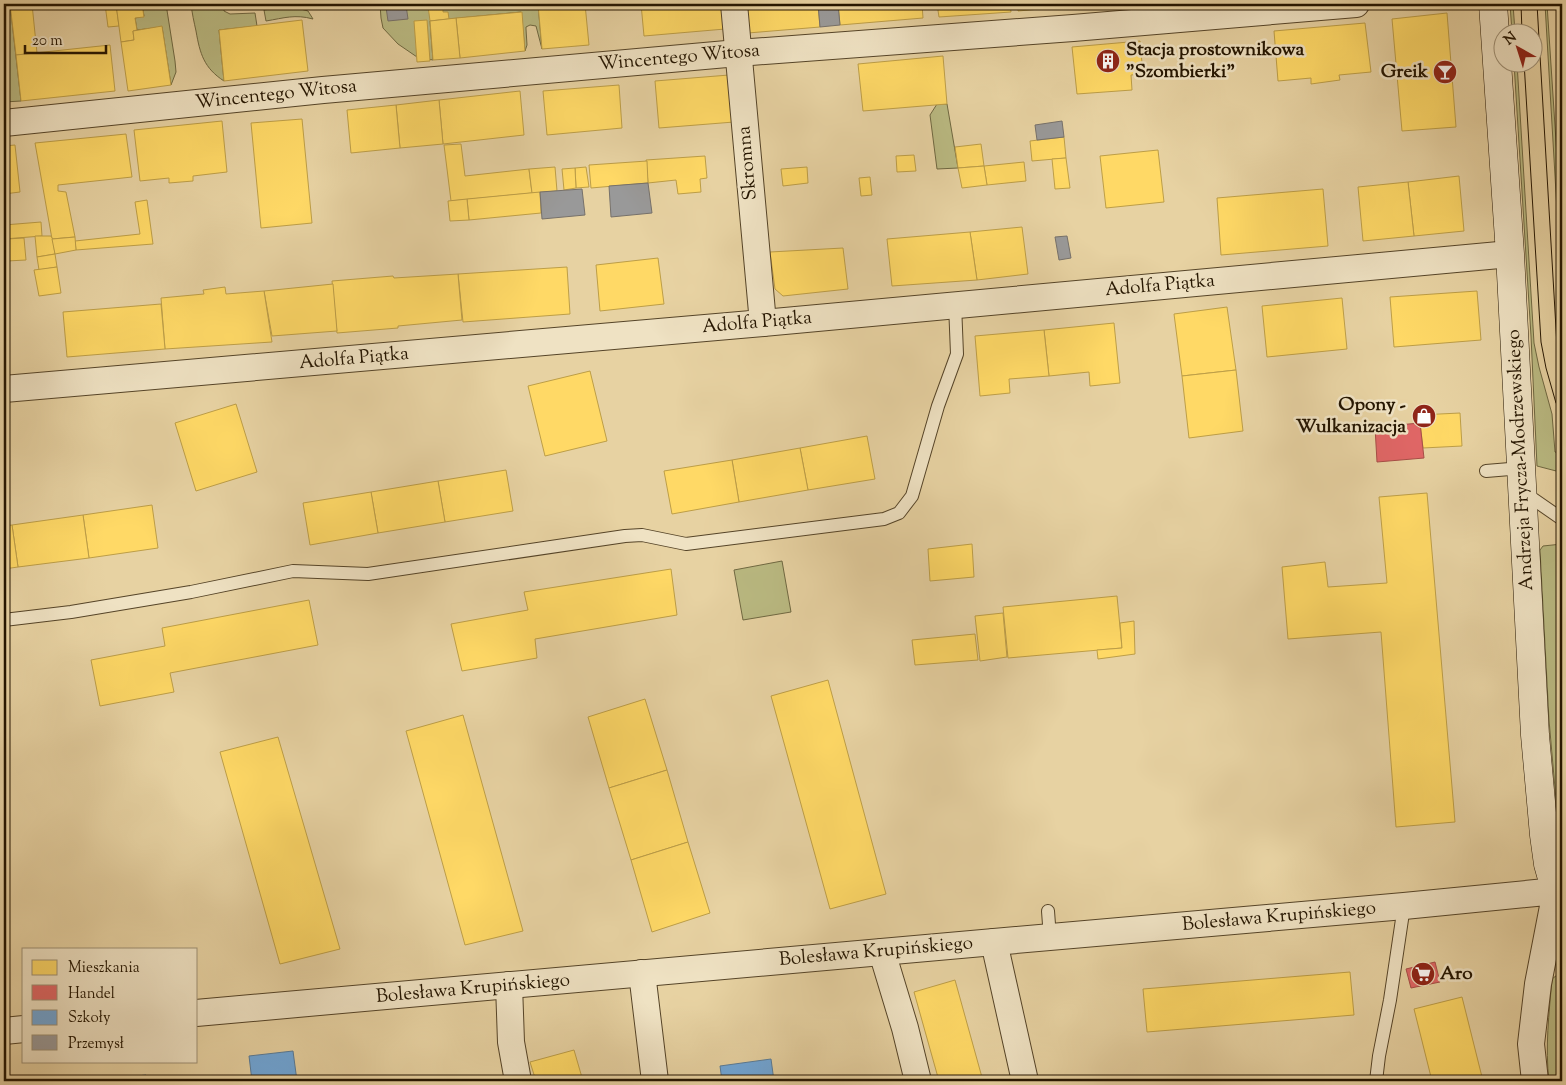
<svg xmlns="http://www.w3.org/2000/svg" width="1566" height="1085" viewBox="0 0 1566 1085" font-family="'Sorts Mill Goudy',serif">
<style>
.green{fill:#baba82;stroke:#6f6841}
.homes{fill:#ffd966;stroke:#bd9e47}
.shops{fill:#e06666;stroke:#a84e47}
.schools{fill:#6fa8dc;stroke:#587c9a}
.industry{fill:#999;stroke:#76716b}
.lines{fill:none;stroke-linecap:round;stroke-linejoin:round}
.service-casing{stroke:#554428;stroke-width:14}
.minor-casing{stroke:#554428;stroke-width:28}
.secondary-casing{stroke:#241500;stroke-width:29}
.service{stroke:#efe2c3;stroke-width:12}
.minor{stroke:#efe2c3;stroke-width:26}
.secondary{stroke:#efe2c3;stroke-width:28}
.tram{stroke:#241500;stroke-width:1}
.labels{text-anchor:middle;dominant-baseline:central;stroke-width:5;stroke-linejoin:round;paint-order:stroke}
.poi-label{font-size:19px;font-weight:bold;fill:#241500;stroke:#efe2c3;text-anchor:start}
.street-label{font-size:19px;fill:#241500;stroke:#efe2c3}
</style>
<rect width="100%" height="100%" fill="#e7d2a2"/>
<filter id="stains"><feTurbulence type="fractalNoise" baseFrequency=".004" numOctaves="4"/><feColorMatrix values="0 0 0 0 .2 0 0 0 0 .09 0 0 0 0 .02 0 0 0 .5 -.17"/></filter>
<radialGradient id="worn" r=".72"><stop offset=".6" stop-color="#630" stop-opacity="0"/><stop offset="1" stop-color="#630" stop-opacity=".3"/></radialGradient>
<g class="green">
<path d="M 4,4 L 10,4 L 21,101 L 4,102 Z"/>
<path d="M 142,4 L 166,4 L 175,61 L 176,72 L 171,85 L 162,27 L 137,30 L 135,18 L 144,16 Z"/>
<path d="M 191,4 L 224,4 L 224,11 L 230,14 L 255,13 L 257,26 L 219,30 L 224,81 C 204,68 200,54 196,31 C 194,22 192,13 191,4 Z"/>
<path d="M 380,4 L 538,4 L 542,49 L 536,26 L 530,25 L 526,27 L 526,29 L 527,45 L 525,51 L 521,12 L 430,21 L 433,60 L 417,57 L 398,44 L 383,28 L 381,18 Z"/>
<path d="M 1510,4 L 1513,4 L 1515,32 L 1512,32 Z"/>
<path d="M 1545,4 L 1547,4 L 1562,233 L 1562,296 Z"/>
<path d="M 290,6 L 308,11 L 313,19 C 295,14 284,18 266,21 L 264,10 Z"/>
<path d="M 1514,63 L 1517,63 L 1534,343 L 1539,367 L 1552,414 L 1555,452 L 1559,453 L 1560,472 L 1537,466 L 1531,336 Z"/>
<path d="M 937,104 L 947,104 L 958,168 L 937,169 L 930,115 Z"/>
<path d="M 1562,544 L 1562,810 L 1557,811 L 1549,720 L 1540,550 L 1543,546 Z"/>
<path d="M 782,561 L 791,612 L 743,620 L 734,570 Z"/>
<path d="M 1557,975 L 1562,976 L 1562,1081 L 1549,1081 C 1545,1047 1549,1014 1552,979 Z"/>
</g>
<g class="homes">
<path d="M 10,4 L 32,4 L 37,53 L 16,55 Z"/>
<path d="M 105,4 L 116,4 L 119,26 L 108,27 Z"/>
<path d="M 116,4 L 142,4 L 144,17 L 135,18 L 137,30 L 133,31 L 134,40 L 121,42 Z"/>
<path d="M 428,4 L 453,4 L 428,6 Z"/>
<path d="M 538,4 L 585,4 L 589,45 L 542,49 Z"/>
<path d="M 641,4 L 723,4 L 725,29 L 644,36 Z"/>
<path d="M 745,4 L 818,4 L 820,27 L 748,33 Z"/>
<path d="M 838,4 L 922,4 L 923,18 L 840,25 Z"/>
<path d="M 937,4 L 1010,4 L 1011,12 L 939,17 Z"/>
<path d="M 1018,4 L 1084,4 L 1084,5 L 1018,11 Z"/>
<path d="M 443,5 L 443,12 L 448,12 L 449,19 L 430,21 L 428,6 Z"/>
<path d="M 522,12 L 525,51 L 460,58 L 456,18 Z"/>
<path d="M 1447,13 L 1456,127 L 1402,131 L 1392,19 Z"/>
<path d="M 456,18 L 460,58 L 433,60 L 430,21 Z"/>
<path d="M 302,20 L 308,71 L 224,81 L 219,30 Z"/>
<path d="M 427,20 L 430,61 L 417,62 L 414,21 Z"/>
<path d="M 1365,23 L 1371,72 L 1339,75 L 1340,80 L 1311,84 L 1311,78 L 1278,81 L 1274,31 Z"/>
<path d="M 162,26 L 171,85 L 128,91 L 121,42 L 134,40 L 133,31 Z"/>
<path d="M 1140,41 L 1143,74 L 1131,75 L 1132,90 L 1077,94 L 1072,47 Z"/>
<path d="M 110,45 L 115,91 L 21,101 L 16,55 Z"/>
<path d="M 943,56 L 947,104 L 863,111 L 858,64 Z"/>
<path d="M 729,75 L 734,122 L 659,128 L 655,81 Z"/>
<path d="M 619,85 L 622,128 L 547,135 L 543,91 Z"/>
<path d="M 520,91 L 524,135 L 443,144 L 439,100 Z"/>
<path d="M 439,100 L 443,144 L 400,148 L 396,105 Z"/>
<path d="M 396,105 L 400,148 L 351,153 L 347,110 Z"/>
<path d="M 302,119 L 312,223 L 261,228 L 251,123 Z"/>
<path d="M 222,121 L 227,172 L 193,176 L 193,181 L 169,183 L 169,178 L 140,181 L 134,130 Z"/>
<path d="M 126,134 L 132,177 L 58,185 L 58,191 L 66,192 L 75,237 L 52,239 L 35,143 Z"/>
<path d="M 1064,137 L 1066,158 L 1032,161 L 1030,141 Z"/>
<path d="M 461,144 L 465,176 L 529,169 L 532,193 L 451,201 L 444,145 Z"/>
<path d="M 981,144 L 984,166 L 958,168 L 955,147 Z"/>
<path d="M 15,145 L 20,192 L 4,194 L 4,146 Z"/>
<path d="M 1158,150 L 1164,202 L 1106,208 L 1100,156 Z"/>
<path d="M 914,155 L 916,171 L 897,172 L 896,156 Z"/>
<path d="M 705,156 L 707,178 L 700,179 L 701,192 L 678,194 L 676,180 L 648,183 L 646,160 Z"/>
<path d="M 1066,158 L 1070,188 L 1055,189 L 1052,159 Z"/>
<path d="M 647,161 L 648,183 L 591,188 L 589,165 Z"/>
<path d="M 1024,162 L 1026,181 L 987,185 L 984,166 Z"/>
<path d="M 984,166 L 987,185 L 962,188 L 958,168 Z"/>
<path d="M 555,167 L 557,191 L 532,193 L 529,169 Z"/>
<path d="M 586,167 L 589,187 L 576,188 L 575,168 Z"/>
<path d="M 807,167 L 808,183 L 783,186 L 781,169 Z"/>
<path d="M 575,168 L 576,188 L 564,190 L 562,169 Z"/>
<path d="M 1459,176 L 1464,231 L 1414,236 L 1408,182 Z"/>
<path d="M 870,177 L 872,195 L 861,196 L 859,178 Z"/>
<path d="M 1408,182 L 1414,236 L 1363,241 L 1358,187 Z"/>
<path d="M 1323,189 L 1328,246 L 1221,255 L 1217,198 Z"/>
<path d="M 540,192 L 541,213 L 469,220 L 467,199 Z"/>
<path d="M 467,199 L 469,220 L 450,221 L 448,201 Z"/>
<path d="M 147,200 L 153,244 L 76,250 L 75,241 L 140,234 L 135,202 Z"/>
<path d="M 41,222 L 42,236 L 4,239 L 4,225 Z"/>
<path d="M 1022,227 L 1028,274 L 977,280 L 970,232 Z"/>
<path d="M 970,232 L 977,280 L 892,286 L 887,239 Z"/>
<path d="M 35,236 L 51,236 L 53,240 L 55,254 L 37,257 Z"/>
<path d="M 75,237 L 76,250 L 55,254 L 52,239 Z"/>
<path d="M 24,238 L 26,260 L 7,261 L 6,239 Z"/>
<path d="M 4,239 L 6,239 L 7,261 L 4,262 Z"/>
<path d="M 843,248 L 848,289 L 783,296 L 775,289 L 770,252 Z"/>
<path d="M 55,254 L 57,267 L 39,270 L 37,257 Z"/>
<path d="M 658,258 L 664,304 L 600,311 L 596,265 Z"/>
<path d="M 57,267 L 61,293 L 39,296 L 34,270 Z"/>
<path d="M 567,267 L 570,314 L 463,322 L 458,274 Z"/>
<path d="M 458,274 L 462,320 L 398,326 L 398,328 L 337,333 L 332,281 L 393,276 L 394,278 Z"/>
<path d="M 333,284 L 337,331 L 272,336 L 264,291 Z"/>
<path d="M 225,287 L 226,294 L 264,291 L 272,342 L 165,349 L 161,298 L 204,294 L 203,290 Z"/>
<path d="M 1477,291 L 1481,340 L 1394,347 L 1390,297 Z"/>
<path d="M 1342,298 L 1347,349 L 1267,357 L 1262,306 Z"/>
<path d="M 161,304 L 165,349 L 67,357 L 63,312 Z"/>
<path d="M 1227,307 L 1236,370 L 1182,376 L 1174,314 Z"/>
<path d="M 1114,323 L 1120,383 L 1090,386 L 1089,372 L 1049,376 L 1044,330 Z"/>
<path d="M 1044,330 L 1049,376 L 1009,379 L 1010,393 L 980,396 L 975,336 Z"/>
<path d="M 1236,370 L 1243,431 L 1189,438 L 1182,376 Z"/>
<path d="M 590,371 L 607,441 L 545,456 L 528,386 Z"/>
<path d="M 236,404 L 257,472 L 196,491 L 175,423 Z"/>
<path d="M 1460,413 L 1462,446 L 1423,448 L 1419,415 Z"/>
<path d="M 867,436 L 875,479 L 808,490 L 800,448 Z"/>
<path d="M 800,448 L 808,490 L 739,502 L 732,460 Z"/>
<path d="M 732,460 L 739,502 L 672,514 L 664,471 Z"/>
<path d="M 506,470 L 513,511 L 445,522 L 438,481 Z"/>
<path d="M 438,481 L 445,522 L 378,533 L 371,492 Z"/>
<path d="M 371,492 L 378,533 L 310,545 L 303,503 Z"/>
<path d="M 1427,493 L 1455,822 L 1396,827 L 1381,632 L 1288,639 L 1282,567 L 1325,562 L 1328,587 L 1387,583 L 1379,497 Z"/>
<path d="M 152,505 L 158,548 L 89,558 L 83,515 Z"/>
<path d="M 83,515 L 89,558 L 18,567 L 12,525 Z"/>
<path d="M 12,525 L 18,567 L 4,569 L 4,526 Z"/>
<path d="M 972,544 L 974,577 L 930,581 L 928,549 Z"/>
<path d="M 671,569 L 677,615 L 535,639 L 537,658 L 462,671 L 451,624 L 528,610 L 524,592 Z"/>
<path d="M 1117,596 L 1122,648 L 1008,658 L 1003,607 Z"/>
<path d="M 309,600 L 318,645 L 170,673 L 174,692 L 100,706 L 91,660 L 165,646 L 162,628 Z"/>
<path d="M 1003,613 L 1007,657 L 980,661 L 975,616 Z"/>
<path d="M 1134,621 L 1135,654 L 1098,659 L 1097,650 L 1122,648 L 1120,623 Z"/>
<path d="M 975,634 L 978,660 L 915,665 L 912,640 Z"/>
<path d="M 828,680 L 886,894 L 830,909 L 771,696 Z"/>
<path d="M 645,699 L 667,770 L 609,788 L 588,717 Z"/>
<path d="M 463,715 L 523,931 L 465,945 L 406,731 Z"/>
<path d="M 278,737 L 340,949 L 280,964 L 220,752 Z"/>
<path d="M 667,770 L 688,842 L 631,860 L 609,788 Z"/>
<path d="M 688,842 L 710,913 L 652,932 L 631,860 Z"/>
<path d="M 1350,972 L 1354,1015 L 1147,1032 L 1143,989 Z"/>
<path d="M 955,980 L 983,1081 L 939,1081 L 914,992 Z"/>
<path d="M 1462,997 L 1483,1081 L 1432,1081 L 1414,1009 Z"/>
<path d="M 574,1050 L 583,1081 L 536,1081 L 530,1062 Z"/>
</g>
<g class="shops">
<path d="M 1420,423 L 1424,458 L 1377,462 L 1375,427 Z"/>
<path d="M 1435,962 L 1440,982 L 1411,988 L 1406,969 Z"/>
</g>
<g class="schools">
<path d="M 293,1051 L 297,1081 L 252,1081 L 249,1056 Z"/>
<path d="M 771,1059 L 774,1081 L 722,1081 L 720,1066 Z"/>
<path d="M 146,1075 L 147,1081 L 92,1081 Z"/>
</g>
<g class="industry">
<path d="M 386,4 L 406,4 L 406,5 L 386,7 Z"/>
<path d="M 818,4 L 838,4 L 840,25 L 820,27 Z"/>
<path d="M 406,5 L 408,19 L 388,21 L 386,7 Z"/>
<path d="M 1062,121 L 1064,137 L 1037,140 L 1035,125 Z"/>
<path d="M 648,183 L 652,213 L 611,217 L 609,186 Z"/>
<path d="M 582,189 L 585,215 L 542,219 L 540,192 Z"/>
<path d="M 1067,236 L 1071,258 L 1059,260 L 1055,237 Z"/>
</g>
<g class="lines">
<g class="service-casing">
<g id="service">
<path d="M 1486,471 L 1522,468"/>
<path d="M 1523,492 L 1562,519"/>
<path d="M 4,620 L 71,612 L 191,592 L 293,571 L 368,574 L 625,536 L 642,535 L 686,544 L 884,519 L 899,513 L 912,496 L 938,406 L 957,354 L 955,304"/>
<path d="M 1048,911 L 1050,938"/>
<path d="M 1376,1081 L 1379,1056 L 1390,1000 L 1404,906"/>
</g>
</g>
<g class="minor-casing">
<g id="minor">
<path d="M 734,4 L 763,323"/>
<path d="M 4,123 L 323,90 L 738,53 L 1073,28 L 1356,4"/>
<path d="M 4,389 L 763,323 L 1510,254"/>
<path d="M 994,942 L 1025,1081"/>
<path d="M 882,952 L 905,1028 L 918,1081"/>
<path d="M 642,973 L 655,1081"/>
<path d="M 509,985 L 511,1042 L 518,1081"/>
<path d="M 196,1013 L 994,942 L 1404,906 L 1556,891 L 1538,984 L 1531,1044 L 1535,1081"/>
<path d="M 4,1031 L 24,1029"/>
</g>
</g>
<g class="secondary-casing">
<path id="secondary" d="M 1493,4 L 1510,254 L 1535,735 L 1544,835 L 1548,864 L 1562,914"/>
</g>
<use href="#service" class="service"/>
<use href="#minor" class="minor"/>
<use href="#secondary" class="secondary"/>
<g class="tram">
<path d="M 1521,4 L 1522,32"/>
<path d="M 1537,4 L 1562,431"/>
<path d="M 1524,62 L 1541,342 L 1546,368 L 1556,403"/>
</g>
</g>
<defs>
<g id="building-disc" transform="scale(1.25)"><circle r="9.5" fill="#8f2418" stroke="#efe2c3"/><path d="M-4-6H4V6H1V3H-1V6H-4ZM-2.5-4.3h1.7v1.8h-1.7ZM.8-4.3h1.7v1.8H.8ZM-2.5-1h1.7V.8h-1.7ZM.8-1h1.7V.8H.8Z" fill="#fff"/></g>
<g id="bar-disc" transform="scale(1.25)"><circle r="9.5" fill="#8f2418" stroke="#efe2c3"/><path d="M-6-5H6L.8 .8V4.5H3.5V6h-7V4.5H-.8V.8Z" fill="#fff"/></g>
<g id="shop-disc" transform="scale(1.25)"><circle r="9.5" fill="#8f2418" stroke="#efe2c3"/><path d="M-5-2.5h2.3a2.7 3.5 0 0 1 5.4 0H5L5.5 6h-11ZM-1.5-2.5h3a1.5 2.3 0 0 0-3 0Z" fill="#fff"/></g>
<g id="supermarket-disc" transform="scale(1.25)"><circle r="9.5" fill="#8f2418" stroke="#efe2c3"/><path d="M-6-5.5h2.5l.6 2H6L4.5 2H-2.5L-4.4-4H-6ZM-1.5 3.2a1.3 1.3 0 1 0 .1 0ZM3 3.2a1.3 1.3 0 1 0 .1 0Z" fill="#fff"/></g>
</defs>
<g fill-rule="evenodd">
<use href="#building-disc" x="1108" y="61"/>
<use href="#bar-disc" x="1445" y="72"/>
<use href="#shop-disc" x="1424" y="416"/>
<use href="#supermarket-disc" x="1423" y="974"/>
</g>
<g class="labels">
<g class="poi-label">
<text x="1126" y="50">Stacja prostownikowa<tspan x="1126" dy="22">"Szombierki"</tspan></text>
<text x="1428" y="72" text-anchor="end">Greik</text>
<text x="1406" y="405" text-anchor="end">Opony -<tspan x="1406" dy="22">Wulkanizacja</tspan></text>
<text x="1440" y="974">Aro</text>
</g>
<g class="street-label">
<text transform="translate(679 58) rotate(-5)">Wincentego Witosa</text>
<text transform="translate(276 95) rotate(-6)">Wincentego Witosa</text>
<text transform="translate(748 163) rotate(-95)">Skromna</text>
<text transform="translate(1160 286) rotate(-5)">Adolfa Piątka</text>
<text transform="translate(757 323) rotate(-5)">Adolfa Piątka</text>
<text transform="translate(354 359) rotate(-5)">Adolfa Piątka</text>
<text transform="translate(1521 460) rotate(-93)">Andrzeja Frycza-Modrzewskiego</text>
<text transform="translate(1279 917) rotate(-5)">Bolesława Krupińskiego</text>
<text transform="translate(876 952) rotate(-5)">Bolesława Krupińskiego</text>
<text transform="translate(473 989) rotate(-5)">Bolesława Krupińskiego</text>
</g>
</g>
<rect width="1566" height="1085" fill="none" stroke="#e7d2a2" stroke-width="20"/>
<rect x="5" y="5" width="1556" height="1075" fill="none" stroke="#241500" stroke-width="2.5"/>
<rect x="10" y="10" width="1546" height="1065" fill="none" stroke="#241500"/>
<rect x="22" y="948" width="175" height="115" fill="#efe2c3" stroke="#9e9075"/>
<rect x="32" y="960" width="25" height="15" fill="#ffd966" stroke="#9e9075"/>
<text x="68" y="972" font-size="15" fill="#241500">Mieszkania</text>
<rect x="32" y="985" width="25" height="15" fill="#e06666" stroke="#9e9075"/>
<text x="68" y="998" font-size="15" fill="#241500">Handel</text>
<rect x="32" y="1010" width="25" height="15" fill="#6fa8dc" stroke="#9e9075"/>
<text x="68" y="1022" font-size="15" fill="#241500">Szkoły</text>
<rect x="32" y="1035" width="25" height="15" fill="#999999" stroke="#9e9075"/>
<text x="68" y="1048" font-size="15" fill="#241500">Przemysł</text>
<g transform="translate(1518 48) rotate(321)"><circle r="24" fill="#efe2c3" stroke="#9e9075"/>
<path d="M0-4L9 19L0 12L-9 19Z" fill="#8f2418"/>
<text y="-8" font-size="14" font-weight="bold" text-anchor="middle" fill="#241500">N</text>
</g>
<path d="M25 45v8h81v-8" fill="none" stroke="#241500" stroke-width="2.5"/>
<text x="32" y="45" font-size="15" fill="#241500" stroke="#efe2c3" stroke-width="4" paint-order="stroke">20 m</text>
<rect width="100%" height="100%" filter="url(#stains)"/>
<rect width="100%" height="100%" fill="url(#worn)"/>
</svg>
